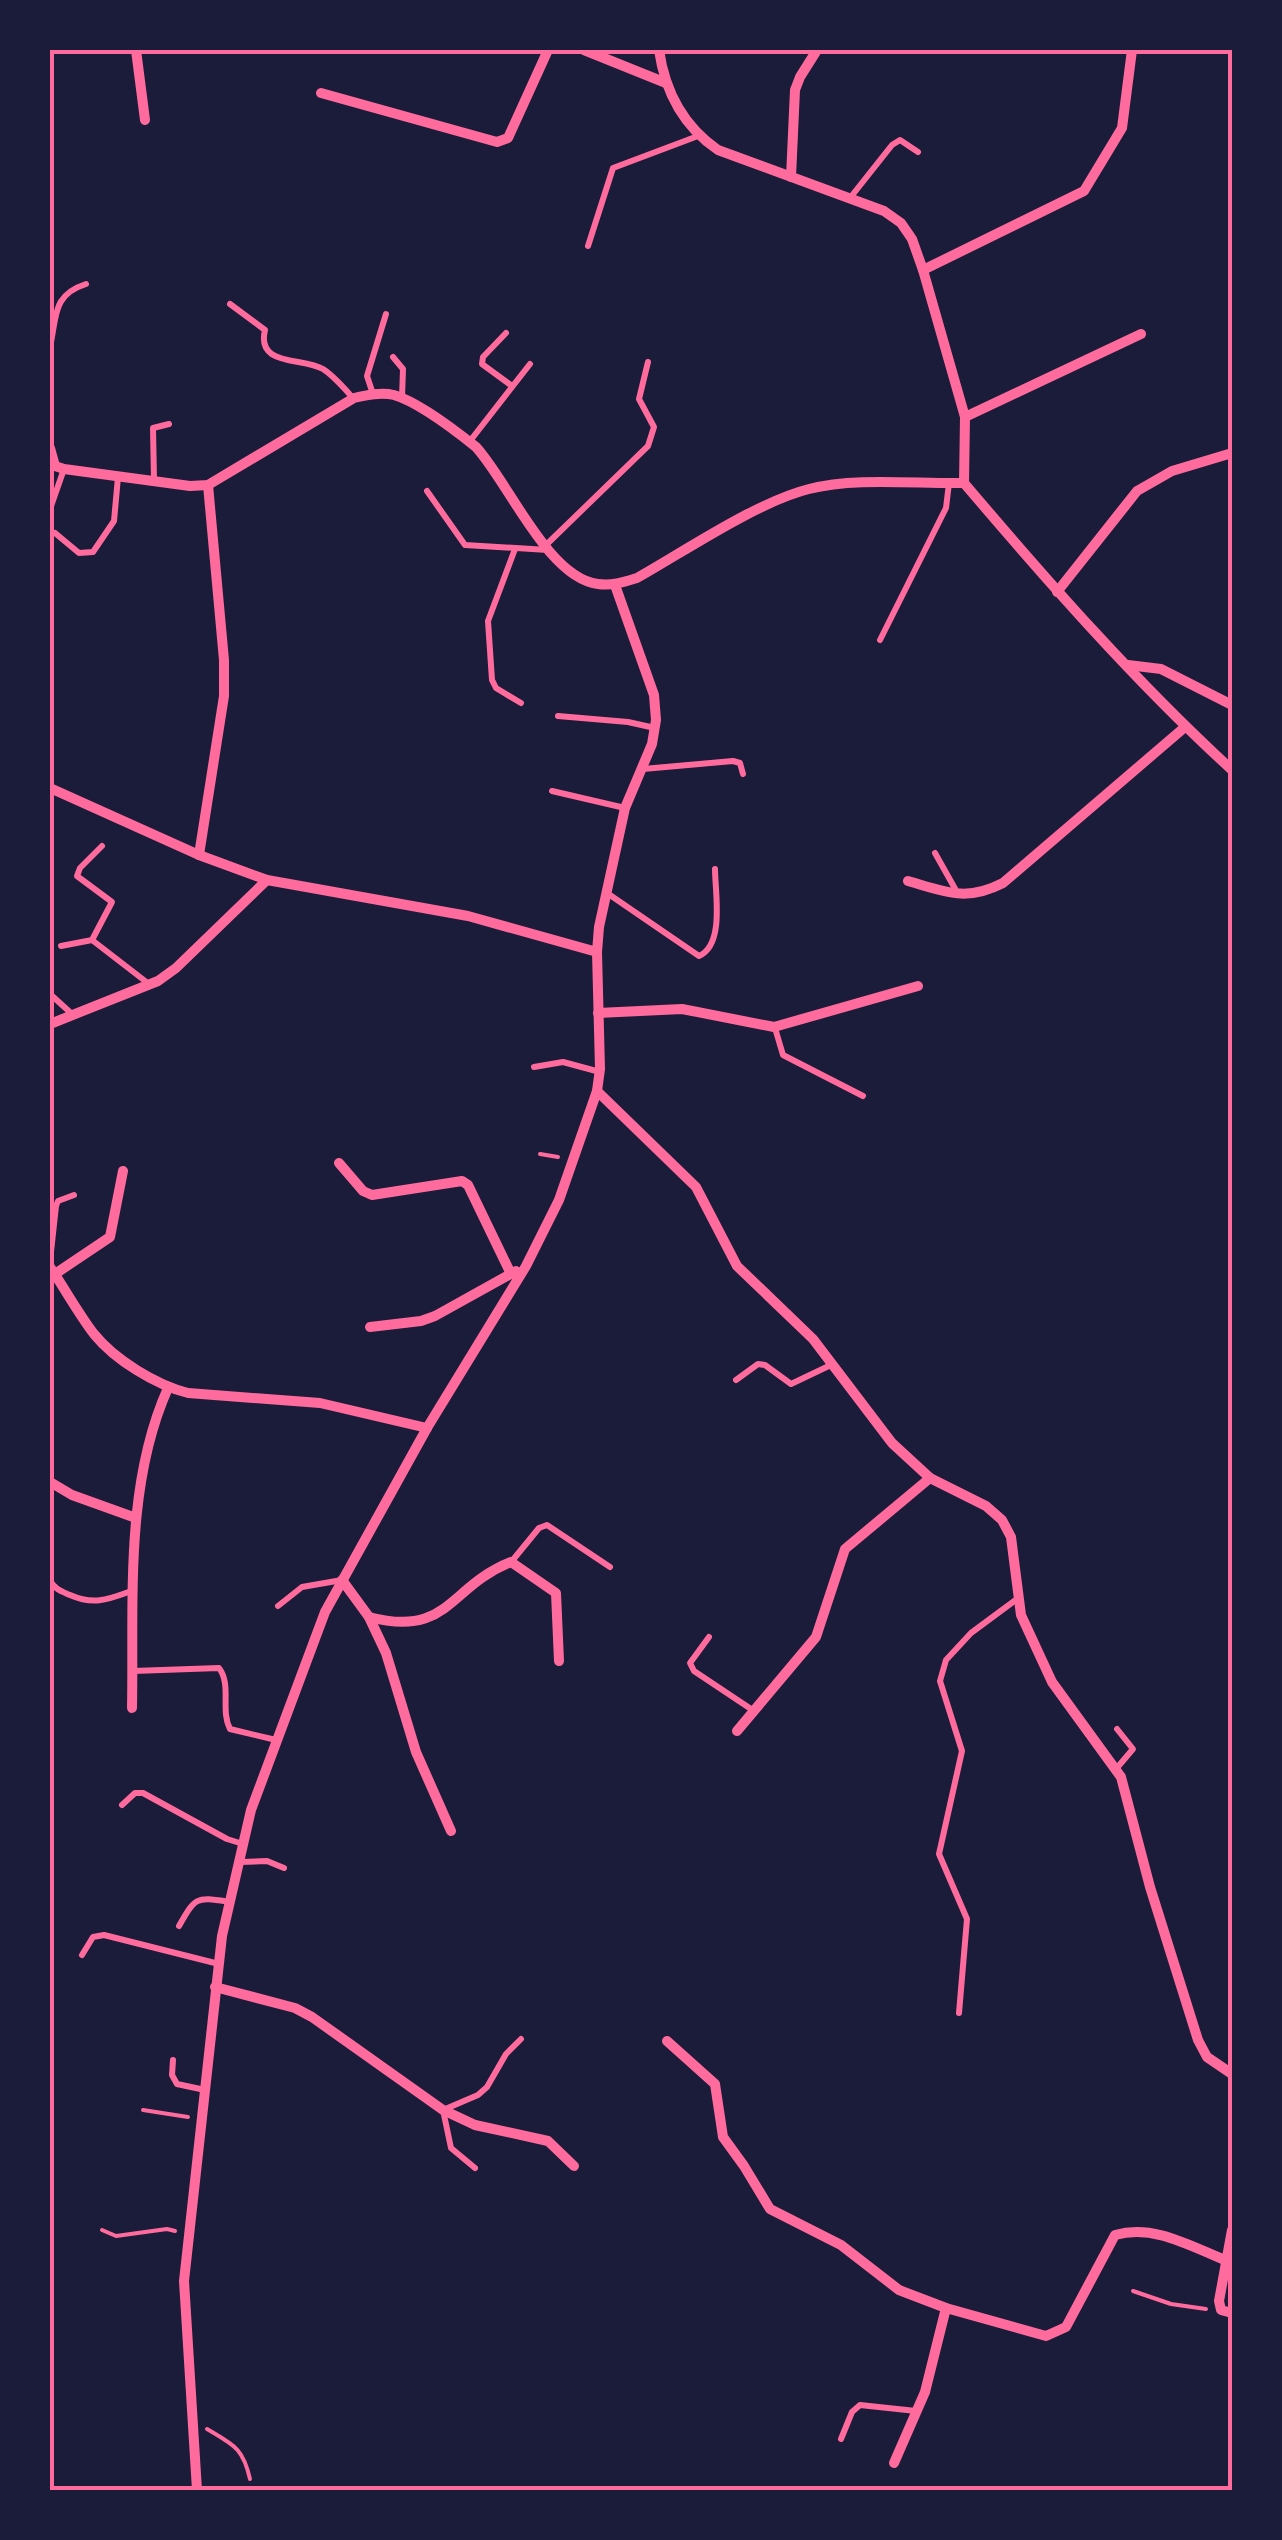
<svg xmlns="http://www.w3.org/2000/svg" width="1282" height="2540" viewBox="0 0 1282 2540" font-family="'Varela Round',sans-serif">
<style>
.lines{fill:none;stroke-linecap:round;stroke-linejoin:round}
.path{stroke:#ff6b9d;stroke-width:4}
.service{stroke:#ff6b9d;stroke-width:6}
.minor{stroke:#ff6b9d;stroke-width:10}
.neatline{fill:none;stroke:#ff6b9d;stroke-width:4}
</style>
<rect width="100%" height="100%" fill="#1b1b3a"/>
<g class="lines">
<g class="path">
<path d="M 540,1154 L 558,1157"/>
<path d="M 143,2110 L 188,2117"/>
<path d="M 102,2230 L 116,2236 L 167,2229 L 175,2231"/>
<path d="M 1133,2291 L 1171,2304 L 1206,2309"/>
<path d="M 207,2429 C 234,2445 243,2448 250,2479"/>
</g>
<g class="service">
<path d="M 850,198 L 892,145 L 900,140 L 918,152"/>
<path d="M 588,246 L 613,168 L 698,136"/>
<path d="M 230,304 L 265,330 C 256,367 303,357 323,369 C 334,376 344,388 353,398"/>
<path d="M 506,333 L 483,357 L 482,364 L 512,386"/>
<path d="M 50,347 C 57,316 52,295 86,284"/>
<path d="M 393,357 L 403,369 L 402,398"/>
<path d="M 373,394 L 367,376 L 386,314"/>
<path d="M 470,441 L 530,364"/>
<path d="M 154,480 L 153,428 L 169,424"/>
<path d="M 427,491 L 465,545 L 548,550"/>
<path d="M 50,509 L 64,469"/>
<path d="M 55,533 L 79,553 L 93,552 L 114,521 L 118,477"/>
<path d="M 546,545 L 648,446 L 654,427 L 639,399 L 648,362"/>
<path d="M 515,549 L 488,621 L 492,680 L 496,688 L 521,703"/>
<path d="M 880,640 L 946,508 L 949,483"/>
<path d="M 558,716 L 628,722 L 655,728"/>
<path d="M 643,769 L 733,761 L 740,763 L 743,774"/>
<path d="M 552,791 L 625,808"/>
<path d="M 935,853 L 958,894"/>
<path d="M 607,893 L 699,956 C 725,945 715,892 715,869"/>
<path d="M 92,940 L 149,984"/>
<path d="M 61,946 L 92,940 L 112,902 L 77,876 L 80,868 L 102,846"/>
<path d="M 50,994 L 72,1014"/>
<path d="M 775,1028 L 783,1055 L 863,1096"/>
<path d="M 534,1067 L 563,1062 L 600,1072"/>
<path d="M 50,1261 L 56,1206 L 58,1201 L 74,1195"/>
<path d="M 736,1380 L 758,1364 L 765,1365 L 791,1384 L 833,1364"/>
<path d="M 512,1561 L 539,1528 L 547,1525 L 610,1567"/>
<path d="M 50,1581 C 56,1590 61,1591 70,1595 C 95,1606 109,1599 134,1590"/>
<path d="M 278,1606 L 302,1587 L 342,1580"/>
<path d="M 709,1637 L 690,1663 L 694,1671 L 754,1711"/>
<path d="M 133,1671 L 219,1668 C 232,1685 220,1710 230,1729 L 276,1740"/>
<path d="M 1116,1769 L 1133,1749 L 1117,1729"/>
<path d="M 122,1805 L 135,1793 L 143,1793 L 227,1839 L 243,1844"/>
<path d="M 240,1862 L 267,1861 L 284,1868"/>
<path d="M 179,1926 C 196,1896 196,1897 230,1902"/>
<path d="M 82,1955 L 93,1937 L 104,1935 L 219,1964"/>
<path d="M 959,2013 L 967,1919 L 939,1854 L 962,1751 L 940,1681 L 946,1660 L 971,1633 L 1017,1599"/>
<path d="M 173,2060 L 172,2075 L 177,2084 L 205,2090"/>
<path d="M 475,2168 L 451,2148 L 443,2110 L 478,2095 L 487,2087 L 506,2054 L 521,2039"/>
<path d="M 841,2439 L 852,2412 L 860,2405 L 916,2411"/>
</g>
<g class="minor">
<path d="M 136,50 L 145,120"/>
<path d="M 584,50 L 666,83"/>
<path d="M 659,50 C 665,92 683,126 718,150 L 884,211 L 901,223 L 912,239 L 923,270 L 965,417 L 964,483 C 1049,583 1136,682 1232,770"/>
<path d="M 321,93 L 497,142 L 508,138 L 548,50"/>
<path d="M 791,177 L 795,90 L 800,77 L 817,50"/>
<path d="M 923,270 L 1084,191 L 1122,128 L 1132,50"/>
<path d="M 965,417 L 1141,334"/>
<path d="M 50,448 L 55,466 L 64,469 L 190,486 L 208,485 L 354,398 C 367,395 381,392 394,395 C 418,402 456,431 476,447 C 509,483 548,578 598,584 C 612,586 624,582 637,578 C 685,551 757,502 809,489 C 855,477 916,484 964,483"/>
<path d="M 1057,592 L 1137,491 L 1172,471 L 1232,453"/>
<path d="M 1128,665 L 1161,669 L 1232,705"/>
<path d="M 50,788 L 199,855 L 267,880 L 468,916 L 597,952"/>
<path d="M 199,855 L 224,696 L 224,660 L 208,485"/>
<path d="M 908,881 C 946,892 966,902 1003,883 L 1185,727"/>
<path d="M 598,1013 L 682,1009 L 774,1027 L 918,986"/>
<path d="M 50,1024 L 158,981 L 176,968 L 267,880"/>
<path d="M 597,1091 L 696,1187 L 737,1266 L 813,1339 L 892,1443 L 930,1478 L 986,1506 L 1002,1520 L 1011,1537 L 1021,1615 L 1052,1682 L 1121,1777 L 1150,1887 L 1198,2040 L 1207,2057 L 1232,2074"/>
<path d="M 339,1163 L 363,1191 L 372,1195 L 462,1181 L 468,1185 L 511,1274"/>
<path d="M 50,1267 C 65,1289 78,1313 94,1334 C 115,1360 156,1385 188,1393 L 320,1403 L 427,1428"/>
<path d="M 55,1274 L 110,1237 L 123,1171"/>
<path d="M 370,1327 L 421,1321 L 435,1316 L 516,1271"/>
<path d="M 50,1482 L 72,1495 L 136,1518"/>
<path d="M 342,1580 L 369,1617 L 386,1653 L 416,1752 L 451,1831"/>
<path d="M 369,1617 C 449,1638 448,1587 511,1562 L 556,1593 L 559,1661"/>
<path d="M 132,1708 C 134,1603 124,1486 168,1388"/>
<path d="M 737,1731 L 816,1637 L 845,1549 L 930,1478"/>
<path d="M 215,1987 L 295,2008 L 312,2017 L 443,2110 L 475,2125 L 548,2141 L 574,2166"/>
<path d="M 667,2041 L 715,2084 L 723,2137 L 744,2166 L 770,2209 L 841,2245 L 899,2290 L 946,2308 L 1046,2336 L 1066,2327 L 1115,2235 C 1154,2224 1190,2246 1225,2260"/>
<path d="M 1232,2230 L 1219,2301 L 1221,2310 L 1232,2313"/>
<path d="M 894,2463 L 925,2392 L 946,2308"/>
<path d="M 197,2490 L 184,2281 L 222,1936 L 251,1810 L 325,1612 L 427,1428 L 526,1266 L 559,1200 L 597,1091 L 600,1069 L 597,952 L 599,927 L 625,808 L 652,744 L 656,720 L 654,695 L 615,585"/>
</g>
</g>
<rect width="1282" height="2540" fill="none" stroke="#1b1b3a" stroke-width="105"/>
<rect x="52" y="52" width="1178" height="2436" class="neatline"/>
</svg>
